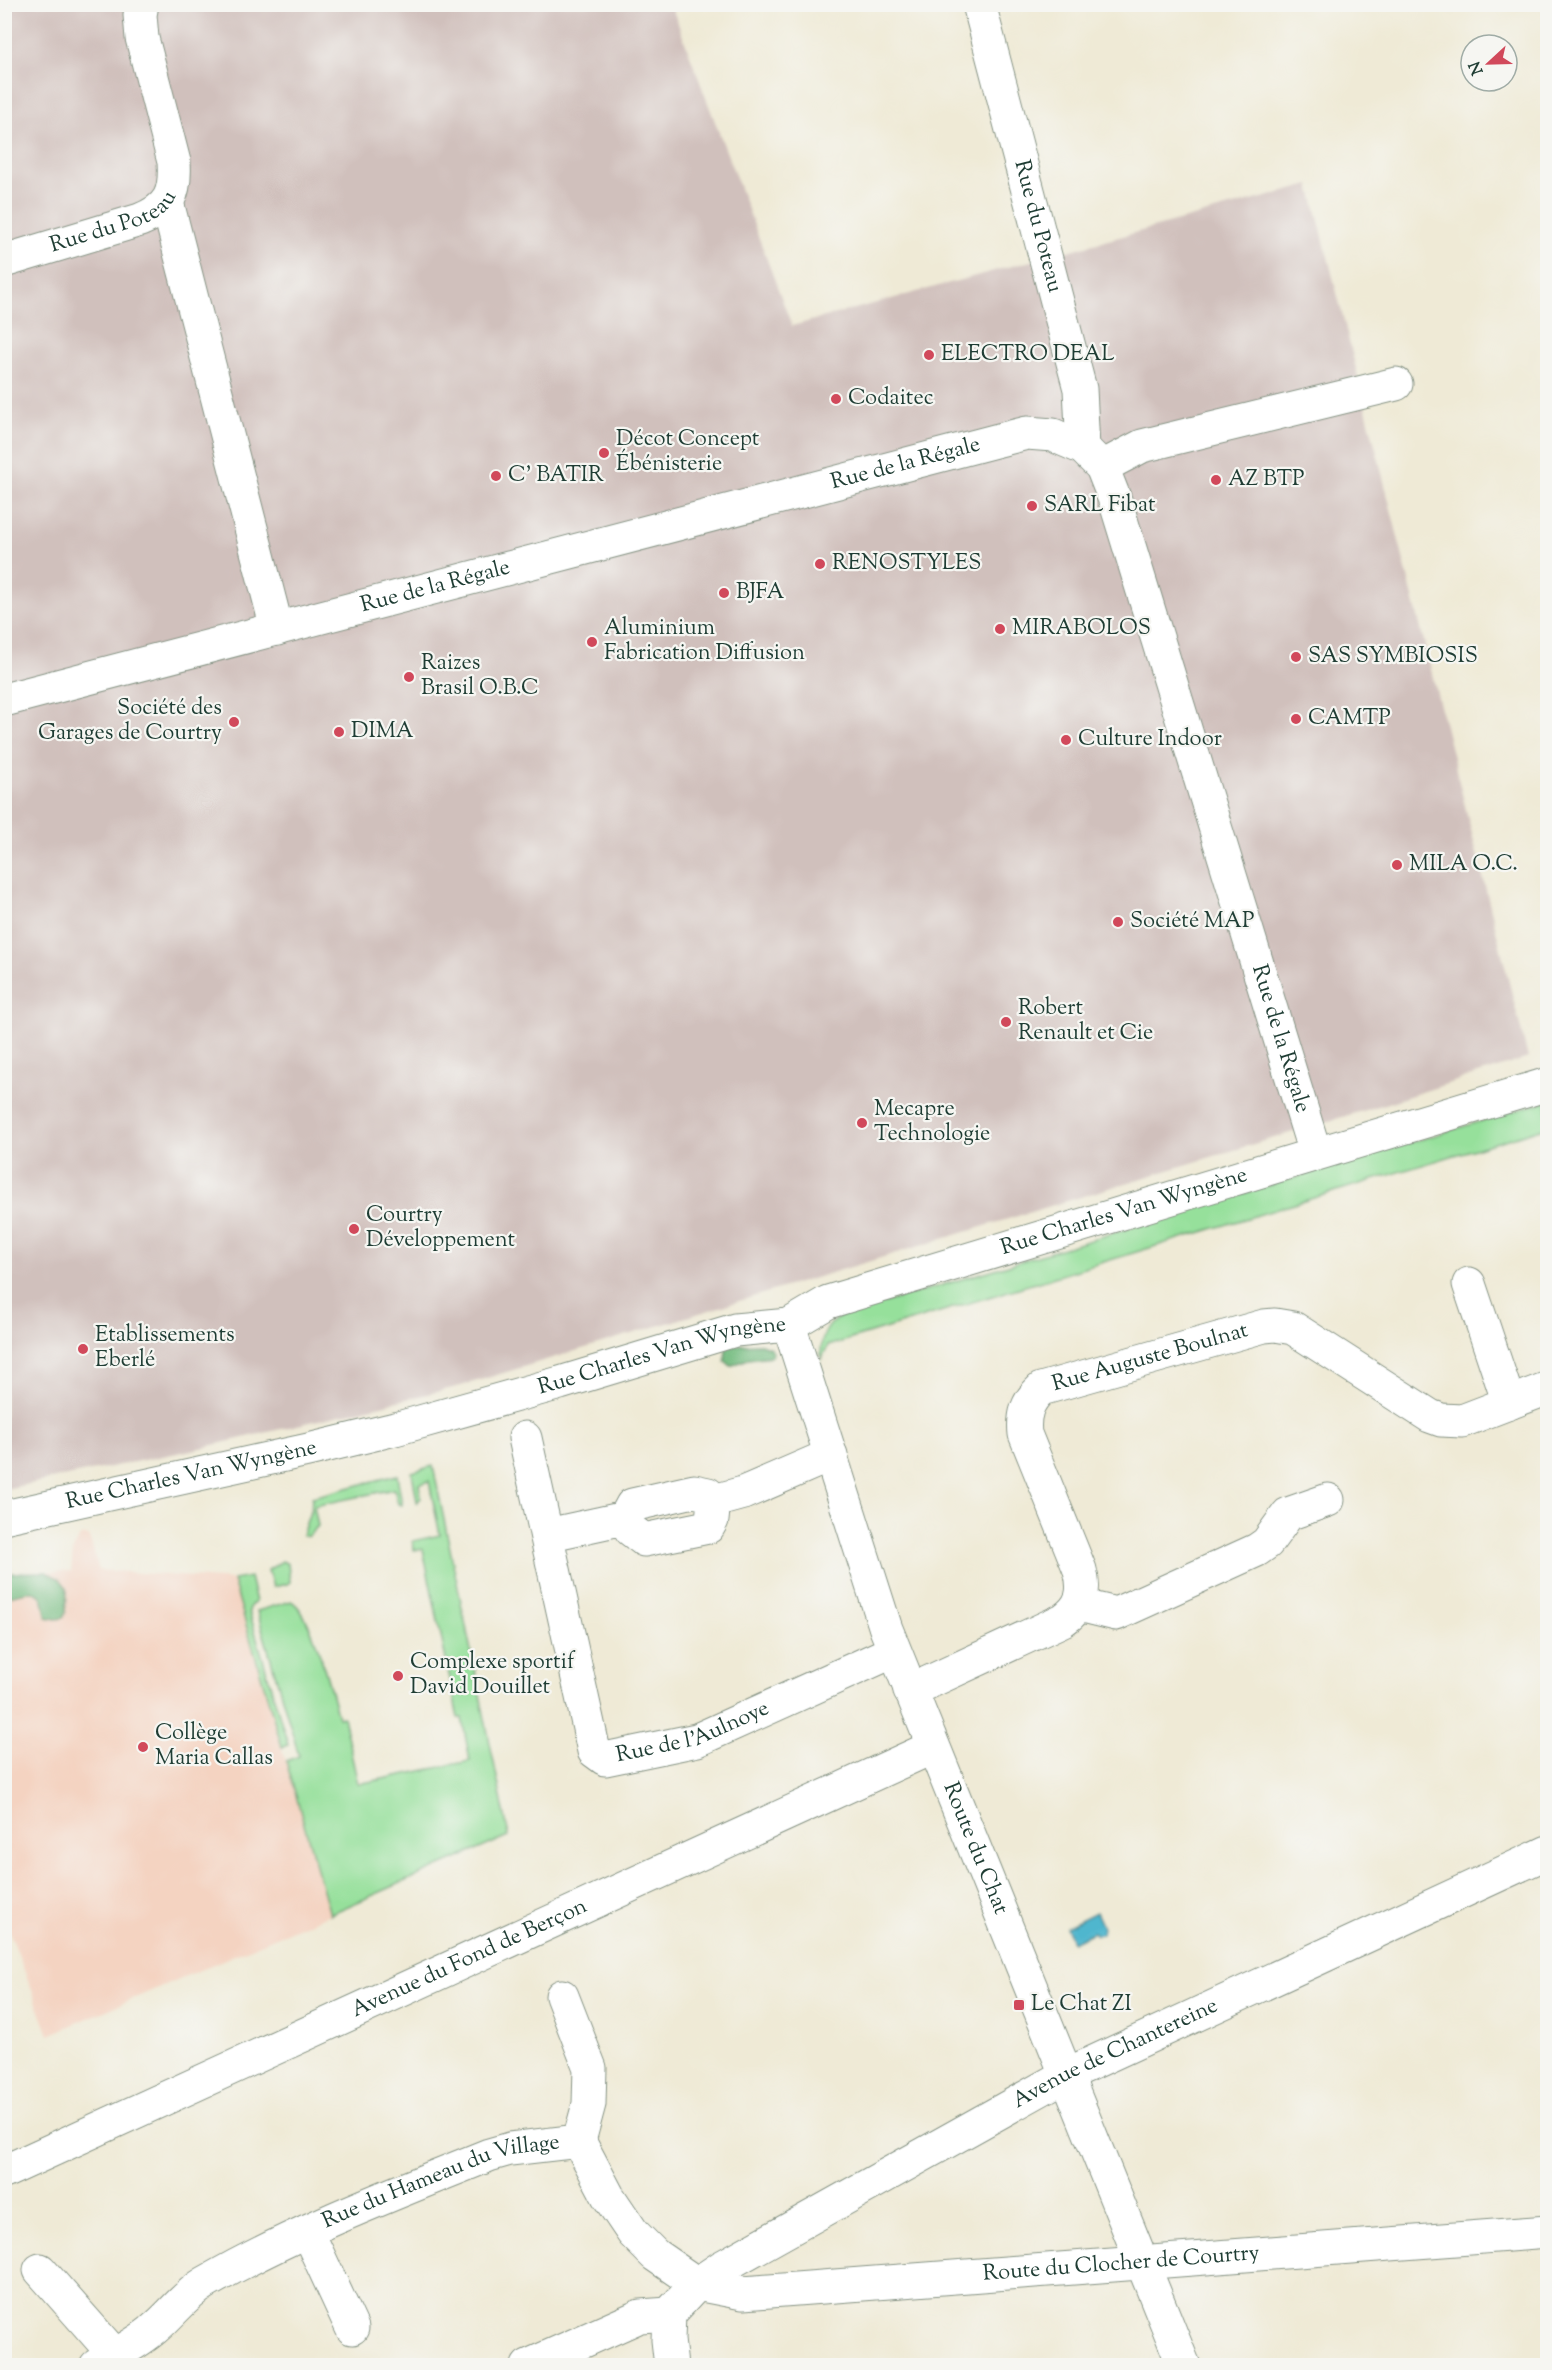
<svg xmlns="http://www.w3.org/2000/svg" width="1552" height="2370" viewBox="0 0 1552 2370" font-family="'Sorts Mill Goudy',serif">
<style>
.built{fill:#f4d3c1}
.industrial{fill:#d0c0bc}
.green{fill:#96e09b;stroke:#5a8e68;stroke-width:1.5}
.forest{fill:#78be83;stroke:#4c7e5c;stroke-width:1.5}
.water{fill:#50b6ce;stroke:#387a81;stroke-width:1.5}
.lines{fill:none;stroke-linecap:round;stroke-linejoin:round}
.minor-casing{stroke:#879485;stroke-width:35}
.minor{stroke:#fff;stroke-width:33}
.poi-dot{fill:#d1495b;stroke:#f6f6f2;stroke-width:2}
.labels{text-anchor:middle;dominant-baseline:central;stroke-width:4.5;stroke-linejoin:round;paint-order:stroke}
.street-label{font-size:22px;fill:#1f3d34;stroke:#f6f6f2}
.poi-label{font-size:22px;fill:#1f3d34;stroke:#f6f6f2;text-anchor:start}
</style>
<rect width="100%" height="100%" fill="#f6f6f2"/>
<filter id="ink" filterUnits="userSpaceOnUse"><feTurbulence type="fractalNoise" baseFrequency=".0167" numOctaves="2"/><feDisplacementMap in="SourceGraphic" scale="12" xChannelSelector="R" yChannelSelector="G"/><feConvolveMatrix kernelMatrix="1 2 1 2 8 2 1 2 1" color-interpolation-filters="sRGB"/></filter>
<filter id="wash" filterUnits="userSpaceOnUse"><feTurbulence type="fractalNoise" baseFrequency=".008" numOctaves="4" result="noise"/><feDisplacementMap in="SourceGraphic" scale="24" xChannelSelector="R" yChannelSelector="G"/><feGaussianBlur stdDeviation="1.35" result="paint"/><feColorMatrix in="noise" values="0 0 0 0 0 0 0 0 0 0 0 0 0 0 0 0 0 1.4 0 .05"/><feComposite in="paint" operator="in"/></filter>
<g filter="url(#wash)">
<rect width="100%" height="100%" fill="#efead6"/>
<path class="built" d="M 80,1536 L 89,1536 L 99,1570 L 233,1580 L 330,1914 L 49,2035 L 5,1920 L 5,1573 L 71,1571 L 73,1550 Z"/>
<path class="industrial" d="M 4,5 L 671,5 L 792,326 L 1310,185 L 1528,1058 L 1375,1107 L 461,1386 L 201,1448 L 5,1489 Z"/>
<g class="green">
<path d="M 1547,1101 L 1547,1127 L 828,1346 L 821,1359 C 820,1339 825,1323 844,1315 Z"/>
<path d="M 433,1466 L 509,1836 L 330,1914 L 286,1761 L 299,1756 L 257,1611 L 291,1601 C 312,1611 331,1693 338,1717 L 343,1717 L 358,1784 L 470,1761 L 462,1718 L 458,1718 L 423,1549 L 414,1550 L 413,1541 L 440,1535 L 429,1481 L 419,1484 L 421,1498 L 417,1502 L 412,1472 Z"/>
<path d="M 397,1475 L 402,1505 L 398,1504 L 394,1489 L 314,1506 L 318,1526 L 308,1536 L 302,1535 L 311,1509 L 312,1497 Z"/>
<path d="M 282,1561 L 288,1564 L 290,1582 L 287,1584 L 273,1587 L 268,1570 Z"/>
<path d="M 250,1577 L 256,1602 L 251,1605 L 249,1611 L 288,1745 L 282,1747 L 233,1580 Z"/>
</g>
<g class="forest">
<path d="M 761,1344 L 771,1348 L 773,1353 L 771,1356 L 748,1359 L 731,1366 L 725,1361 L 726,1349 L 731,1345 Z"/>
<path d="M 46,1572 L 60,1579 L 67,1588 L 66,1611 L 63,1618 L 56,1619 L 47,1617 C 44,1611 45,1604 42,1598 C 36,1586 15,1595 5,1597 L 5,1573 Z"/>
</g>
<path class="water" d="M 1096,1912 L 1103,1927 L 1102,1933 L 1096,1935 L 1093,1932 L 1073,1942 L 1066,1927 Z"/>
</g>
<g filter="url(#ink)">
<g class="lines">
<g class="minor-casing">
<g id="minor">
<path id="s1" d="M 979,4 L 1080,389 L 1083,448"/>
<path d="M 167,202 L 277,629"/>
<path id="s2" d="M 4,261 L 140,220 C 170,208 176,193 174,162 L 142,38 L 140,15 L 142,4"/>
<path d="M 1102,467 L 1142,446 L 1396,384"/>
<path id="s3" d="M 4,700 L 995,441 L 1027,433 L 1053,435 L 1083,448 L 1102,467 L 1115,500 L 1315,1153"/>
<path d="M 1469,1284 L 1509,1403"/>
<path id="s4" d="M 789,1325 L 886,1629 L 1184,2366"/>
<path id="s5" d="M 525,1438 L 594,1751 L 605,1759 L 697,1740 L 894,1651"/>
<path d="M 714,1501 L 743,1493 L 831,1455"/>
<path id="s6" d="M 4,1517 L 308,1450 L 395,1429 L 560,1383 L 735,1330 L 789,1325 L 828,1302 L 1548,1084"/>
<path d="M 547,1535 L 625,1518 L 632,1505 L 694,1491 L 708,1494 L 714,1501 L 712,1520 L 708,1527 L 644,1540 L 631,1530 L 625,1518"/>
<path d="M 1079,1605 L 1116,1614 L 1257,1550 L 1267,1543 L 1288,1514 L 1328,1500"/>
<path id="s7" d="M 910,1691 L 1063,1620 C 1082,1607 1086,1592 1080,1570 L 1025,1434 C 1023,1415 1027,1402 1041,1389 L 1264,1326 L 1275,1325 L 1293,1328 L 1430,1416 L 1441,1420 L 1462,1421 L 1548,1388"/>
<path d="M 562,1996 L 590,2068 L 589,2104 L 579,2141"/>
<path id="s8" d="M 4,2172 L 933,1747"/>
<path d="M 307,2231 L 352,2328"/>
<path d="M 40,2270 L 114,2354"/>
<path id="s9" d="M 669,2314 L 697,2284 L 722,2267 L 1066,2075 L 1548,1852"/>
<path d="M 669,2314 L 668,2340 L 671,2366"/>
<path id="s10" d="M 96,2366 C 115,2354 137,2344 154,2329 C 172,2314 185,2295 205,2283 C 295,2231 393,2194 489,2155 L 510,2149 L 579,2141 L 608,2196 L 633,2233 L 655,2255 L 697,2284 L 743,2293 L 1548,2232"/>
<path d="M 528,2366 L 640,2316 L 669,2314"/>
</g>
</g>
<use href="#minor" class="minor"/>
</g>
</g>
<g class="poi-dot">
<circle cx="929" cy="355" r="6"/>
<circle cx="836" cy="399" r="6"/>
<circle cx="604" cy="453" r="6"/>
<circle cx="496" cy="476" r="6"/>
<circle cx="1216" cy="480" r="6"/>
<circle cx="1032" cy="506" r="6"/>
<circle cx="820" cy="564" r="6"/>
<circle cx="724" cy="593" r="6"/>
<circle cx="1000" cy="629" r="6"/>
<circle cx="592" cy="642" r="6"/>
<circle cx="1296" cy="657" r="6"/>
<circle cx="409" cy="677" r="6"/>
<circle cx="1296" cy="719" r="6"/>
<circle cx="234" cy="722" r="6"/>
<circle cx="339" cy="732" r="6"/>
<circle cx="1066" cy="740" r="6"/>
<circle cx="1397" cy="865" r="6"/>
<circle cx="1118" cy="922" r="6"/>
<circle cx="1006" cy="1022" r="6"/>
<circle cx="862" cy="1123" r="6"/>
<circle cx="354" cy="1229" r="6"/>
<circle cx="83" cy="1349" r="6"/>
<circle cx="398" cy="1676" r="6"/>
<circle cx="143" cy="1747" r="6"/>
<rect x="1013" y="1999" width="12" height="12" rx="3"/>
</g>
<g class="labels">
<g class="street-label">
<text stroke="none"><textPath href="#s2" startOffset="117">Rue du Poteau</textPath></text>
<text stroke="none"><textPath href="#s1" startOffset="230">Rue du Poteau</textPath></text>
<text stroke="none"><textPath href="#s3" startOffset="932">Rue de la Régale</textPath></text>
<text stroke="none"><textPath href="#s3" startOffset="446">Rue de la Régale</textPath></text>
<text stroke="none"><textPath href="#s3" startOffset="1742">Rue de la Régale</textPath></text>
<text stroke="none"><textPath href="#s6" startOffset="1164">Rue Charles Van Wyngène</textPath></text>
<text stroke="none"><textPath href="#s6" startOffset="678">Rue Charles Van Wyngène</textPath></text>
<text stroke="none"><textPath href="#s7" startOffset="536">Rue Auguste Boulnat</textPath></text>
<text stroke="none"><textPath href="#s6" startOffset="192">Rue Charles Van Wyngène</textPath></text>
<text stroke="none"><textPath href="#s5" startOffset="426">Rue de l'Aulnoye</textPath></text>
<text stroke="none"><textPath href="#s4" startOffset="556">Route du Chat</textPath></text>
<text stroke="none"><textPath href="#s8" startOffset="512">Avenue du Fond de Berçon</textPath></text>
<text stroke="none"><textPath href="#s9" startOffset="519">Avenue de Chantereine</textPath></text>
<text stroke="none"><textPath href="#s10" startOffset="396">Rue du Hameau du Village</textPath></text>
<text stroke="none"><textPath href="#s10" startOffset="1156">Route du Clocher de Courtry</textPath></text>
</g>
<g class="poi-label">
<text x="941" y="355">ELECTRO DEAL</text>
<text x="848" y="399">Codaitec</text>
<text x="616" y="440">Décot Concept<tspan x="616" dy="25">Ébénisterie</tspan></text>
<text x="508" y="476">C' BATIR</text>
<text x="1228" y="480">AZ BTP</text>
<text x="1044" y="506">SARL Fibat</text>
<text x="832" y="564">RENOSTYLES</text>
<text x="736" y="593">BJFA</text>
<text x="604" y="629">Aluminium<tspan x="604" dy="25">Fabrication Diffusion</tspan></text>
<text x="1012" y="629">MIRABOLOS</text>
<text x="1308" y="657">SAS SYMBIOSIS</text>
<text x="421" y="664">Raizes<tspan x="421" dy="25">Brasil O.B.C</tspan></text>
<text x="222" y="709" text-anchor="end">Société des<tspan x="222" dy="25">Garages de Courtry</tspan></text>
<text x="1308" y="719">CAMTP</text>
<text x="351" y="732">DIMA</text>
<text x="1078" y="740">Culture Indoor</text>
<text x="1409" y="865">MILA O.C.</text>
<text x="1130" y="922">Société MAP</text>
<text x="1018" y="1009">Robert<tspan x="1018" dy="25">Renault et Cie</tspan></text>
<text x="874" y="1110">Mecapre<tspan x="874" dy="25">Technologie</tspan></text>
<text x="366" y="1216">Courtry<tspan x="366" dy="25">Développement</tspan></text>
<text x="95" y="1336">Etablissements<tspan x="95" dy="25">Eberlé</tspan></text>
<text x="410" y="1663">Complexe sportif<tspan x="410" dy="25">David Douillet</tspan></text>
<text x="155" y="1734">Collège<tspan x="155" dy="25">Maria Callas</tspan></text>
<text x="1031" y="2005">Le Chat ZI</text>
</g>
</g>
<rect width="1552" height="2370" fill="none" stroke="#f6f6f2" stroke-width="24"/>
<g transform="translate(1489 63) rotate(248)"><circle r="28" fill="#f6f6f2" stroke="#a0aca6" stroke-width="1.5"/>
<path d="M0-4.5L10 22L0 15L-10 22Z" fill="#d1495b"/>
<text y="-9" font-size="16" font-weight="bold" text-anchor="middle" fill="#1f3d34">N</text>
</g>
</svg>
